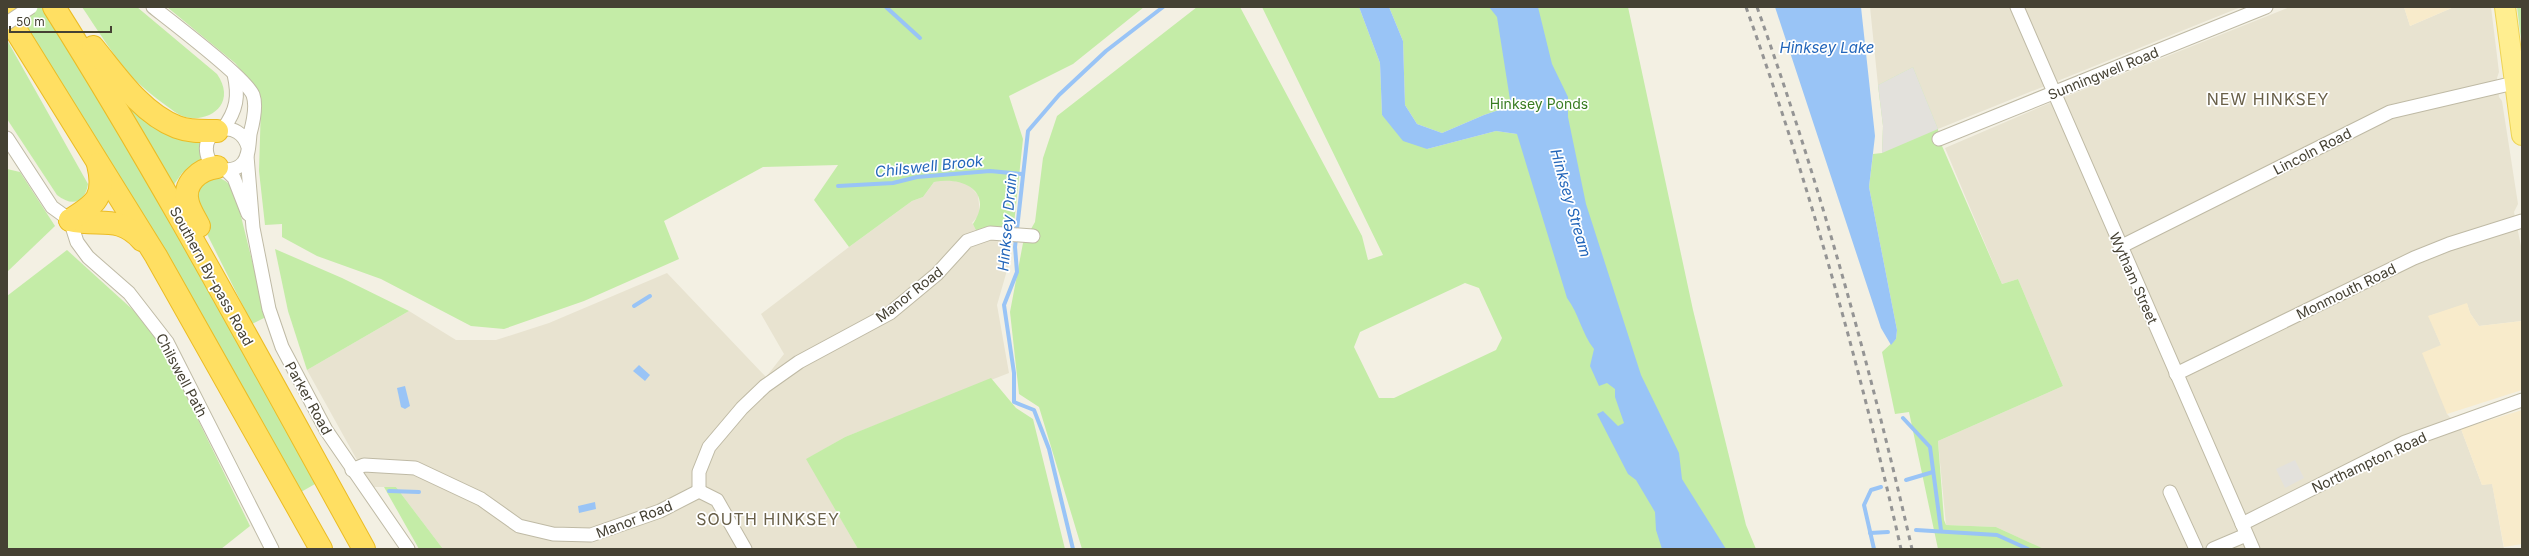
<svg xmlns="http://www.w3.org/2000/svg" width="2529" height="556" viewBox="0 0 2529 556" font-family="Inter,sans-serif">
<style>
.residential{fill:#e8e3d0}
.commercial{fill:#f8ebcb}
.green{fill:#c4eca7;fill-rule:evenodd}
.parking{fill:#e3e1dc}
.water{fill:#99c4f6}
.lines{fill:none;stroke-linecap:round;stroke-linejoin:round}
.stream{stroke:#99c4f6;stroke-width:4}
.street-casing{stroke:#bfbaa5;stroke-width:15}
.primary-casing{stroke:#eed456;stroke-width:22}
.highway-casing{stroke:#ebbc25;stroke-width:24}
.street{stroke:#fff;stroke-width:13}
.primary{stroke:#ffee90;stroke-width:20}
.highway{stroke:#ffdf62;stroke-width:22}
.rail{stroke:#949494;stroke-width:3;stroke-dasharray:5 5;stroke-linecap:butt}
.street-bridge-casing{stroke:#bfbaa5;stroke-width:15;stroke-linecap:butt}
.street-bridge{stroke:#fff;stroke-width:13}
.labels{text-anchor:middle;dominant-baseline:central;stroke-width:3.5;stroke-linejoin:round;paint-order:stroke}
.street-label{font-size:14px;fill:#454133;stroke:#fff}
.park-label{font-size:14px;fill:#387c21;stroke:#fff}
.water-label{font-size:15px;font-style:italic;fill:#2366ba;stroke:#fff}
.quarter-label{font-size:16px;letter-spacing:1px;fill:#696049;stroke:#fff}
</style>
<rect width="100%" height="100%" fill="#f3f0e3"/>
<g class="residential">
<path d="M 1870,7 L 2241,7 L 1938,129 L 1913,67 L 1878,85 Z"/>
<path d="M 2290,7 L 2404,7 L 2410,26 L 2454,7 L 2491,7 L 2499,72 L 2497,78 L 2499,97 L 2502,101 L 2518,204 L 2514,212 L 2522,251 L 2522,321 L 2479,326 L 2470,313 L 2467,304 L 2429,316 L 2441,345 L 2447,414 L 2461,429 L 2482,485 L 2492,483 L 2504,549 L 2043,549 L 1996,527 L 1946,525 L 1938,441 L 2063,386 L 2018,279 L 2002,284 L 1945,148 L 2045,105 Z"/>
<path d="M 947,179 L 967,183 L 978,195 L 980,214 L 972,223 L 978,229 L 1010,231 L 1010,260 L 997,305 L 1009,373 L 845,437 L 807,459 L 858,549 L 443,549 L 396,487 L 372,487 L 307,370 L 409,311 L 456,340 L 496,340 L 549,323 L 667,273 L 766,377 L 784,354 L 761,314 L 849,247 L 912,201 L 923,197 L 934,182 Z"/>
</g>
<g class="commercial">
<path d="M 2404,7 L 2454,7 L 2410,26 Z"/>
<path d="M 2467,303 L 2470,313 L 2479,326 L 2522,321 L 2522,390 L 2447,414 L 2422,353 L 2441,345 L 2428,316 Z"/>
<path d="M 2522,410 L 2522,544 L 2504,547 L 2492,484 L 2482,485 L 2461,429 Z"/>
</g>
<g class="green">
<path d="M 11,7 L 42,7 C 141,162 227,323 315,484 L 301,492 L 138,206 L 80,112 Z"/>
<path d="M 82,7 L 137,7 L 217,74 C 241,109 198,129 175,112 C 160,101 140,87 128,72 C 111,52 97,29 82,7 Z"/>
<path d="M 167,7 L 1144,7 L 1073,64 L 1009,96 L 1023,139 L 1014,224 L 979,236 L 973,224 C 994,192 964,176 934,182 L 923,197 L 912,201 L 849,247 L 814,200 L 838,165 L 763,167 L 664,221 L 679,259 L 584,301 L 504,329 L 471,326 L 381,279 L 317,256 L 282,237 L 282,224 L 265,225 L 259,171 L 261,105 L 258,90 L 235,63 Z"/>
<path d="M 1197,7 L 1240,7 L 1362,236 L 1368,260 L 1383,255 L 1262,7 L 1359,7 L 1380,63 L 1382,115 L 1427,149 L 1496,131 L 1517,134 L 1511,106 L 1484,115 L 1442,133 L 1417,124 L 1405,105 L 1403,41 L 1389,7 L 1628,7 L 1693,310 L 1746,525 L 1756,549 L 1082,549 L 1039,407 L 1019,394 L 1010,312 L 1023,243 L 1035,222 L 1043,158 L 1057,116 ZM 1465,283 L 1479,288 L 1502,338 L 1496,350 L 1394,398 L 1379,398 L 1354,347 L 1360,332 Z"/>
<path d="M 2517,7 L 2522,7 L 2522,48 Z"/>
<path d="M 7,40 L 88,184 C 85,203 72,207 57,195 L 7,119 Z"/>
<path d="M 1913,67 L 1938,129 L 1939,139 L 2002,284 L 2018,279 L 2063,386 L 1938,441 L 1944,520 L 1946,525 L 1996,527 L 2044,549 L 1938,549 L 1909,412 L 1895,414 L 1882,352 L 1896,339 L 1897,330 L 1869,187 L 1873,154 L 1882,153 L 1883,126 L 1878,85 Z"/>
<path d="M 117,92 L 202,138 L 200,152 L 202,160 L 182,173 L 173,186 Z"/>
<path d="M 7,169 L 20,172 L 55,226 L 7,272 Z"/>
<path d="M 212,177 C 227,178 233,186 237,200 L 266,317 L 252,324 L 196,212 L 193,193 Z"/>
<path d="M 275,249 L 342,278 L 409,311 L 307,370 L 288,311 Z"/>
<path d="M 67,250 L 132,309 L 156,334 L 250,526 L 221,549 L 7,549 L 7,296 Z"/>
<path d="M 991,378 L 1016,408 L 1033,419 L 1065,549 L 858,549 L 806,459 L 845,437 Z"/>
<path d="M 384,487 L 396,487 L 443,549 L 419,549 Z"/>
</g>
<g class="parking">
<path d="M 1913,67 L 1938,129 L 1882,153 L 1883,126 L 1878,85 Z"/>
<path d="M 2295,460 L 2304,478 L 2285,488 L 2276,469 Z"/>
</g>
<g class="water">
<path d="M 1359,7 L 1389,7 L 1403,41 L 1405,105 L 1417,124 L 1442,133 L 1484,115 L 1511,106 L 1497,17 L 1489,7 L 1538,7 L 1552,64 L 1568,97 L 1568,117 L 1586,204 L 1641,375 L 1679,453 L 1682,479 L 1726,549 L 1662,549 L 1656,530 L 1655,512 L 1636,480 L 1628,474 L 1597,414 L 1603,411 L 1618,426 L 1624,423 L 1615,397 L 1615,389 L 1607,383 L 1599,386 L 1590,366 L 1594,349 C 1582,334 1579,314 1567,298 L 1517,134 L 1496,131 L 1427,149 L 1403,141 L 1382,115 L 1380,63 Z"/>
<path d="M 1775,7 L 1861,7 L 1875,136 L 1869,187 L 1897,330 L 1896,339 L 1891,345 L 1881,328 Z"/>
<path d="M 639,365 L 650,375 L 645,381 L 633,371 Z"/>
<path d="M 405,386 L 410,406 L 405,409 L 401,407 L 397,388 Z"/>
<path d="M 595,502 L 596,509 L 579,513 L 578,506 Z"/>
</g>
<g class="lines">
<g class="stream">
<path d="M 886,7 L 920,38"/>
<path d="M 838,186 L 893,183 L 917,177 L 990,171 L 1022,174"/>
<path d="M 634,306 L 650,296"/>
<path d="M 1903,418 L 1930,447 L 1941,530"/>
<path d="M 1906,480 L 1933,472"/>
<path d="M 389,491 L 419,492"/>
<path d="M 1916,530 L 1997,535 L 2028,549"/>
<path d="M 1870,533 L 1888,532"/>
<path d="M 1073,549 L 1049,449 L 1034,410 L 1014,402 L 1014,373 L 1004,305 L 1017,272 L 1015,247 L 1028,131 L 1059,95 L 1106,51 L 1163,7"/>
<path d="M 1874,549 L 1864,505 L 1871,490 L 1881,487"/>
</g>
<g class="street-casing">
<g id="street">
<path d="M 153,7 C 172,22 246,78 253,95 C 257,106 253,123 250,134 C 249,144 249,156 243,163 C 232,175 210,170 207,154 C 201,127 240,118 248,147"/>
<path d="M 2017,7 L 2253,549"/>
<path d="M 223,129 C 237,110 239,96 234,74"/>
<path d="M 7,138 L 52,207 L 70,220 L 77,242 L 88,257 L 129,293 L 167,342 L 272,549"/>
<path d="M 1939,139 L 2266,7"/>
<path d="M 247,156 L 253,228 L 269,309 L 282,347 L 326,430 L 408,549"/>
<path d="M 226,170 L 234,178 L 248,214"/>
<path d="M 2120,247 L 2390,112 L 2514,83"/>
<path d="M 2176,374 L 2414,258 L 2449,244 L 2522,221"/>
<path d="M 352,470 L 364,465 L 415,468 L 481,499 L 519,526 L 553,534 L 591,535 L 660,511 L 699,491"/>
<path d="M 699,491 L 699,472 L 709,447 L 742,408 L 765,386 L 799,362 L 890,313 L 937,274 L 967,241 L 990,233 L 1033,236"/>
<path d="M 699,491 L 717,500 L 745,549"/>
<path d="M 2170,492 L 2196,549"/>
<path d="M 2242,524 L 2405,442 L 2522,400"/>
<path d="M 2213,549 L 2246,535"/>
</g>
</g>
<g class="primary-casing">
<path id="primary" d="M 2505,7 L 2522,135"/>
</g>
<g class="highway-casing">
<g id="highway">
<path d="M 54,7 C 165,183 263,367 364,549"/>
<path d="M 7,16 L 156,256 L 321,549"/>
<path d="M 93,47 C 116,75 141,113 177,127 C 190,132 204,131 217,131"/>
<path d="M 70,220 C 99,227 119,214 142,240"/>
<path d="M 70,220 C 96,204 106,197 98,164"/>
<path d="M 199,226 C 195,218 190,211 188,203 C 182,183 200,169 217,167"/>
</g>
</g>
<use href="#street" class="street"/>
<use href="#primary" class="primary"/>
<use href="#highway" class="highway"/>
<g class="rail">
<path d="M 1746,7 C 1809,184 1860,366 1901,549"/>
<path d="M 1757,7 C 1820,184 1870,366 1912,549"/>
</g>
<g class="street-bridge-casing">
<path id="street-bridge" d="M 7,23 L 31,7"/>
</g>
<use href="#street-bridge" class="street-bridge"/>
</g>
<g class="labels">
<g class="street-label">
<text transform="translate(2103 73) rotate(-22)">Sunningwell Road</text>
<text transform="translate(2312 151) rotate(-27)">Lincoln Road</text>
<text transform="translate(212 276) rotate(61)">Southern By-pass Road</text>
<text transform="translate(2134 278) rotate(66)">Wytham Street</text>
<text transform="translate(2346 291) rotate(-26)">Monmouth Road</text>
<text transform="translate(909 294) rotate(-38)">Manor Road</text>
<text transform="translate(182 375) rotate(62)">Chilswell Path</text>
<text transform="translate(309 398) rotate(61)">Parker Road</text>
<text transform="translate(2369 462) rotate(-25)">Northampton Road</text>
<text transform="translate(634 519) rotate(-21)">Manor Road</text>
</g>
<g class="park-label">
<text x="1539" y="103">Hinksey Ponds</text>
</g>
<g class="water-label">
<text x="1827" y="47">Hinksey Lake</text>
<text transform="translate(929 166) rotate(-6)">Chilswell Brook</text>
<text transform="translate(1571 203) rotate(74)">Hinksey Stream</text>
<text transform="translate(1007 222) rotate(-85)">Hinksey Drain</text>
</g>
<g class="quarter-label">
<text x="2268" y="99">NEW HINKSEY</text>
<text x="768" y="519">SOUTH HINKSEY</text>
</g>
</g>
<rect width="2529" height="556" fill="none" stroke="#454133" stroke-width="16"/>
<path d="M10 26v6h101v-6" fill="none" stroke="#454133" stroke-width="2"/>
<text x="16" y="26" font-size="12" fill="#454133" stroke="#ffffff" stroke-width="3" paint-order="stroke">50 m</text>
</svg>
